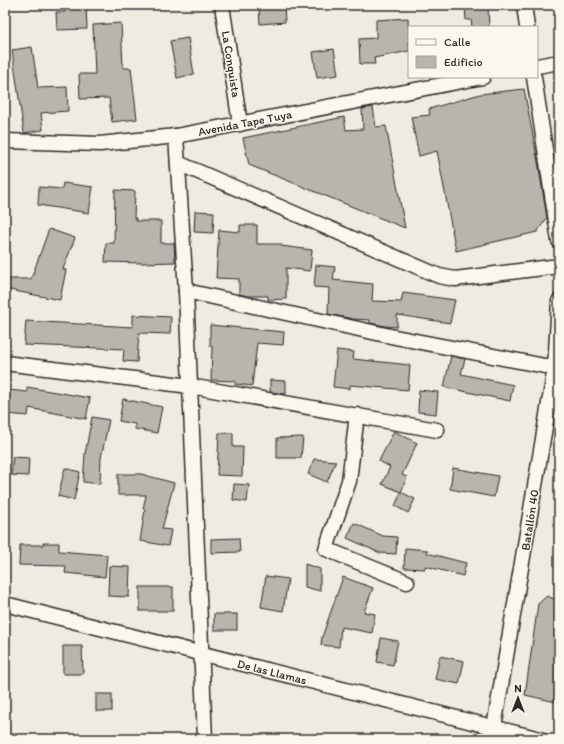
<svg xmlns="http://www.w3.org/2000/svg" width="564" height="744" viewBox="0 0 564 744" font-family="Itim,sans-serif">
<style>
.building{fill:#b8b5ae;stroke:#2b2b2b}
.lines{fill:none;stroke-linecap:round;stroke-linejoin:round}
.minor-casing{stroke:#2b2b2b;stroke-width:17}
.minor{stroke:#fbf7ec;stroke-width:14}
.labels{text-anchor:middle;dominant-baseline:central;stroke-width:3;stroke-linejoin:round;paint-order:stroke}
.street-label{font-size:12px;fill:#2b2b2b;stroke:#fbf7ec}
</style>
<rect width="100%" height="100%" fill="#eeebe0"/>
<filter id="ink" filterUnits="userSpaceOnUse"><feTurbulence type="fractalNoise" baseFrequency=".025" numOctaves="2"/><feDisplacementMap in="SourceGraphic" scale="8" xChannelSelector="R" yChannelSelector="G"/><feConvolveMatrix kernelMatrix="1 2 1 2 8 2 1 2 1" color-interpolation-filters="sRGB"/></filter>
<g filter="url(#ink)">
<g class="building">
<path d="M 65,5 L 86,5 L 87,29 L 57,30 L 56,12 L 65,12 Z"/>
<path d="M 260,5 L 284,5 L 285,22 L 260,24 L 259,8 L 261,8 Z"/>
<path d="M 465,5 L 488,5 L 489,27 L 472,27 L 471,20 L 466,20 Z"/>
<path d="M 408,18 L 409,51 L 374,58 L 375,64 L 360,64 L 359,39 L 376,38 L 376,20 Z"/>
<path d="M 121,23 L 123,68 L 131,68 L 137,119 L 112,122 L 109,98 L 80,99 L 79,74 L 95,74 L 93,25 Z"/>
<path d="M 188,38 L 194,74 L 177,78 L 170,41 Z"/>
<path d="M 32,47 L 38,88 L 67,87 L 68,111 L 41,113 L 43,130 L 24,133 L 12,50 Z"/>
<path d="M 334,49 L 338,75 L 317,78 L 313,52 Z"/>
<path d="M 524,89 L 538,162 L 547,218 L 537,232 L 456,251 L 437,151 L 419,156 L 411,117 L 430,115 L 429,109 L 480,94 Z"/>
<path d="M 373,107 L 376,127 L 386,126 L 405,228 L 249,165 L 243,138 L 344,117 L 346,130 L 363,129 L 362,109 Z"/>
<path d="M 63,183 L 93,187 L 89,213 L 38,205 L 39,187 L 62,189 Z"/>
<path d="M 115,190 L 135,191 L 134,218 L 136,218 L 136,221 L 161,221 L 161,243 L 174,243 L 175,262 L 142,263 L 105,262 L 106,243 L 114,243 Z"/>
<path d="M 195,211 L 214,212 L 213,233 L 194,232 Z"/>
<path d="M 240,225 L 257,225 L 257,244 L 281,244 L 281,246 L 312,250 L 310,271 L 286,268 L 286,299 L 268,300 L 268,296 L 248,296 L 239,294 L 239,279 L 216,278 L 219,230 L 240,232 Z"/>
<path d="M 49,229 L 75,238 L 63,269 L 66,270 L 60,300 L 5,289 L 5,279 L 31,279 Z"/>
<path d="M 316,265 L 335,267 L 333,280 L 373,284 L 372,301 L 401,302 L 403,293 L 455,300 L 450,323 L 397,315 L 397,327 L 385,326 L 370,323 L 370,320 L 353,319 L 328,314 L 329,288 L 314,287 Z"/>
<path d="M 133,315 L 171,317 L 170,334 L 139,333 L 137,362 L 123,361 L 124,349 L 24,345 L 26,321 L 133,327 Z"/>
<path d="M 210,325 L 284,332 L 283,345 L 257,343 L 252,386 L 235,384 L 235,381 L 211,380 L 212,346 L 210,346 Z"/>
<path d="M 337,350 L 354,352 L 353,359 L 410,365 L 408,390 L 350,385 L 350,389 L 333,387 Z"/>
<path d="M 451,356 L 465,359 L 461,374 L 513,385 L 510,401 L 444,387 Z"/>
<path d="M 270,380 L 286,381 L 286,394 L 270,392 Z"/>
<path d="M 27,387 L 90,398 L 86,419 L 29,408 L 28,416 L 7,414 L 9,390 L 27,392 Z"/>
<path d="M 419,390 L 438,392 L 436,414 L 418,412 Z"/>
<path d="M 123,399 L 162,407 L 157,433 L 135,429 L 135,424 L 119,421 Z"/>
<path d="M 92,417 L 109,420 L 101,458 L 100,484 L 83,482 L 85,454 Z"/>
<path d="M 394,431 L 417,443 L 402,475 L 407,477 L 401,492 L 382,484 L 390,467 L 379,461 Z"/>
<path d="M 219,433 L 233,433 L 233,447 L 243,447 L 242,476 L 217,475 Z"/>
<path d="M 303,437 L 301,458 L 277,458 L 277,438 Z"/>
<path d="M 13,457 L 29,458 L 28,476 L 11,475 Z"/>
<path d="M 314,459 L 336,461 L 327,482 L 308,474 Z"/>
<path d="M 65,468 L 80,472 L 74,500 L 58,496 Z"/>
<path d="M 453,468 L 498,476 L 494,497 L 450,489 Z"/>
<path d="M 118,474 L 141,474 L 174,483 L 162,529 L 171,530 L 168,546 L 140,541 L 145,509 L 143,509 L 146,495 L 118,495 Z"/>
<path d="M 234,484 L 249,485 L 247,502 L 233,500 Z"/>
<path d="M 401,492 L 415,499 L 408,513 L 395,506 Z"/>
<path d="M 354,523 L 383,536 L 397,537 L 396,554 L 380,553 L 347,538 Z"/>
<path d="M 239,538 L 240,552 L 211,553 L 211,539 Z"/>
<path d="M 43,543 L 59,543 L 59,551 L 107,555 L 105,577 L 65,573 L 66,566 L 19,565 L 20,545 L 43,545 Z"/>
<path d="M 405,548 L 427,550 L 427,553 L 466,563 L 463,576 L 425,566 L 425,569 L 404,568 Z"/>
<path d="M 305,564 L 320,569 L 320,591 L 305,587 Z"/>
<path d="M 109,566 L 130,567 L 129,597 L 108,596 Z"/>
<path d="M 266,576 L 288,579 L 283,611 L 261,607 Z"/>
<path d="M 343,577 L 373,588 L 364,612 L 375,614 L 372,633 L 341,627 L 339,647 L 321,645 L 322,637 Z"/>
<rect x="140" y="587" width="33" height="24"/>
<path d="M 547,596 L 559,601 L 559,692 L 556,702 L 525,695 L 538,604 Z"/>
<rect x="214" y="614" width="23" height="16"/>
<path d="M 381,638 L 398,641 L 393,665 L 377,662 Z"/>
<path d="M 63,646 L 82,646 L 83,674 L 63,674 Z"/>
<path d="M 440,656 L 464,661 L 459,684 L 435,679 Z"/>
<rect x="96" y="694" width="16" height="17"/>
</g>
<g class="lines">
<g class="minor-casing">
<g id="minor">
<path d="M 222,5 L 240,124"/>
<path d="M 524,5 L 527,27"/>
<path d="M 537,66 L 559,62"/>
<path d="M 534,77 L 559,241"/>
<path d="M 176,136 L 186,291 L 205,739"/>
<path d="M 5,141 L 100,144 L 176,136 L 483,77"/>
<path d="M 178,163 L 439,276 L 455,279 L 559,266"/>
<path d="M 186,291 L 395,337 L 555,368"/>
<path d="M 5,363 L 190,386 L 437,430"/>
<path d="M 357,415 L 349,481 L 326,549 L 407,582"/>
<path d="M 5,604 L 540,739"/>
<path d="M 492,739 L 555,368 L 559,301"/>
</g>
</g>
<use href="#minor" class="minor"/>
</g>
</g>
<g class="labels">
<g class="street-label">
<text transform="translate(231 64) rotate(81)">La Conquista</text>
<text transform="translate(245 123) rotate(-11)">Avenida Tape Tuya</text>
<text transform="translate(530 520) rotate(-81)">Batallón 40</text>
<text transform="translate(272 672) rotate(14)">De las Llamas</text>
</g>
</g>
<rect width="564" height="744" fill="none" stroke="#fbf7ec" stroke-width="20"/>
<rect x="10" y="10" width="544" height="724" fill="none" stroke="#2b2b2b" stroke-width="1.5" filter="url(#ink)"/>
<rect x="408" y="26" width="130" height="52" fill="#fbf7ec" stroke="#a8a59f"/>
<rect x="416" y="39" width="20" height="6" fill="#fbf7ec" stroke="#a8a59f"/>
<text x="444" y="46" font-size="12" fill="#2b2b2b">Calle</text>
<rect x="416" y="56" width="20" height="12" fill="#b8b5ae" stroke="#a8a59f"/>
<text x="444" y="66" font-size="12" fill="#2b2b2b">Edificio</text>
<g transform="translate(518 698)" stroke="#fbf7ec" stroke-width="3" paint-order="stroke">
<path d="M0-3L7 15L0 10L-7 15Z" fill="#2b2b2b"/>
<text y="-6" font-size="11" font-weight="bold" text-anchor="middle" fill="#2b2b2b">N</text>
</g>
</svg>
